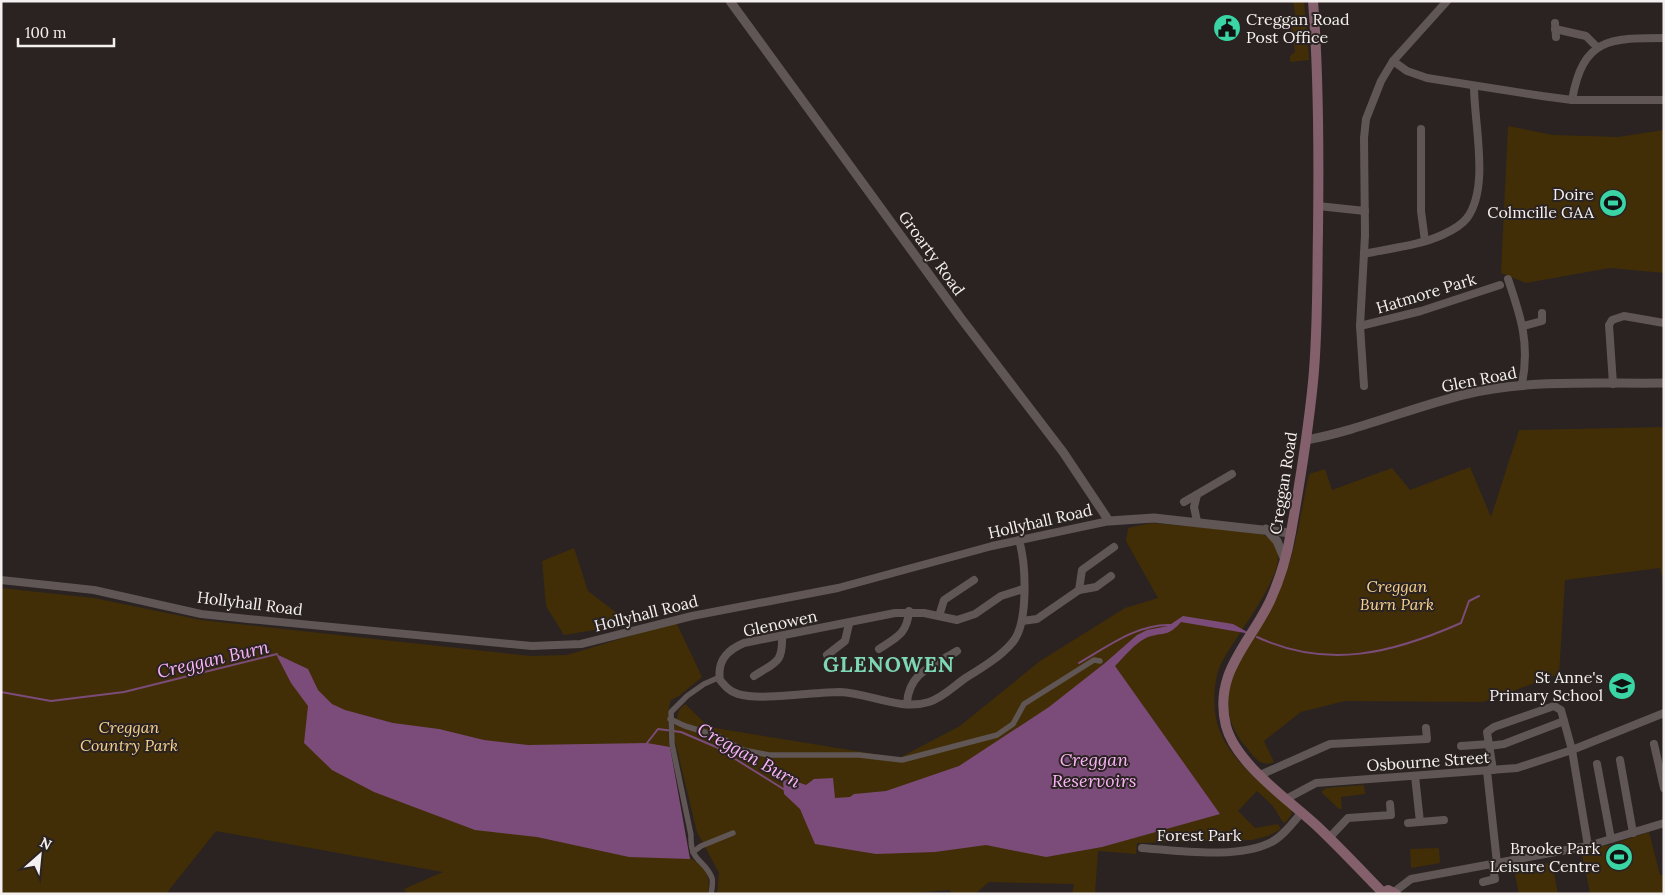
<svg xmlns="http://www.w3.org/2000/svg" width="1665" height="895" viewBox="0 0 1665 895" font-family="Lora,serif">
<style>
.green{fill:#412e06}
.water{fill:#7b4c7a}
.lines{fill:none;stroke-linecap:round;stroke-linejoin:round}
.stream{stroke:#7b4c7a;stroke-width:2}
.pedestrian{stroke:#5f5655;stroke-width:5.5}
.minor{stroke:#5f5655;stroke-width:8}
.tertiary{stroke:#5f5655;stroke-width:9}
.secondary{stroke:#83606b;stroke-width:10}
.labels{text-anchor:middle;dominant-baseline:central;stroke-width:4;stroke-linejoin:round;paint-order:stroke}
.poi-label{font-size:16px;fill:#f5f0f0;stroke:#2a2322;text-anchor:end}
.street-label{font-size:16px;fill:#f5f0f0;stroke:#2a2322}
.park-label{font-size:16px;font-style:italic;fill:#f9d38d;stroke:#2a2322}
.water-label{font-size:18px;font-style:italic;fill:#fbb3f8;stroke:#2a2322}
.district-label{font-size:21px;font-weight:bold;letter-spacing:1px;fill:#7dd7b5;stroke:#2a2322}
</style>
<rect width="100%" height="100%" fill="#2a2322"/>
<g class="green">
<path d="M 1293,1 L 1304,1 L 1309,60 L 1290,62 L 1290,56 L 1295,52 L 1292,26 L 1296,21 Z"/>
<path d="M 1508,126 L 1553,135 L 1618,137 L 1664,130 L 1664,273 L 1610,268 L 1526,283 L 1501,273 Z"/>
<path d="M 1664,427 L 1664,585 L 1660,568 L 1565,580 L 1559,674 L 1483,702 L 1345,701 L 1301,712 L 1264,741 L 1274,762 C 1261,768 1254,757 1247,748 C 1194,690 1268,623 1288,567 C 1298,538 1302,505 1309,474 L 1325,469 L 1332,490 L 1392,468 L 1410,490 L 1470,467 L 1491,517 L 1519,430 Z"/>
<path d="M 1151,523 L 1257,532 C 1264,535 1271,538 1276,545 C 1292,571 1228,643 1219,669 C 1214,683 1213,703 1216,718 C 1223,757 1264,784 1291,810 L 1292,814 L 1285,823 L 1282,821 L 1273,806 L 1257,791 L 1238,811 L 1255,828 L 1278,824 L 1281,829 L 1268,836 L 1252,840 L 1137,843 L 1136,854 L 1098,851 L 1095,894 L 1072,894 L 1074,884 L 989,882 L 975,894 L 951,894 L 950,890 L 900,894 L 717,894 L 719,873 L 697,832 L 673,733 L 679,710 L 685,704 L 709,727 L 899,758 L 960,726 L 1040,661 L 1125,608 L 1158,598 L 1126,541 L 1128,528 Z"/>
<path d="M 574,548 L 588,591 L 631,624 L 564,635 L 546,606 L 542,561 Z"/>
<path d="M 1,588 L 94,598 L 201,620 L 530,656 L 567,655 L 676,622 L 702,677 L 679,696 L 671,700 C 660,727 683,826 690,858 C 708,868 710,875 708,894 L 408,894 L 404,889 L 443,872 L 216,831 L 166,894 L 1,894 Z"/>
<path d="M 1364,785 L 1365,794 L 1341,797 L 1342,809 L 1339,809 L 1321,792 L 1326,788 Z"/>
<path d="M 1649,832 L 1660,875 L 1664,875 L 1664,894 L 1587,894 L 1590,893 L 1581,850 L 1610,845 Z"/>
<path d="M 1439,848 L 1440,863 L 1411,868 L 1410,849 Z"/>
<path d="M 1552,862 L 1558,894 L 1519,894 L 1514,870 Z"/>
</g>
<g class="water">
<path d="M 1183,616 L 1233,624 L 1251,634 L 1181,622 C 1166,639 1162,631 1146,638 C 1134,644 1124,657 1115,666 L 1220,814 L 1102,847 L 1046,857 L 986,845 L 935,852 L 876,854 L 815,844 L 800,809 L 784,794 L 783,781 L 789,779 L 806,785 L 814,779 L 833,778 L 835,798 L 850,797 L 854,794 L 886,791 L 959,766 L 1049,707 L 1105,663 L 1137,635 L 1147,630 L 1168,626 Z"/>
<path d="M 276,654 L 308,669 L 318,690 L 332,704 L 345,710 L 393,723 L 439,729 L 484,740 L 528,745 L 647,743 L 670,747 L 690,859 L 629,857 L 537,837 L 475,830 L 374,792 L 332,770 L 304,743 L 308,706 L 291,683 Z"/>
</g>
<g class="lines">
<g class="stream">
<path d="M 1257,637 C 1328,670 1393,653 1461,623 L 1469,601 L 1479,596"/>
<path d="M 1079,663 C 1107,647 1137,624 1170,625"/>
<path d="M 1,692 L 51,701 L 124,692 L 277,654"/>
<path d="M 647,743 L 658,729 L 681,732 L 716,747 L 785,790"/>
</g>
<g class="pedestrian">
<path d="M 670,719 L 685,726 L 718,736 L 743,750 L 769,755 L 859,755 L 902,760 L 997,735 L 1013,724 L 1024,704 L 1094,660 L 1100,661"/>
<path d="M 693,852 L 701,846 L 733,833"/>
<path d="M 711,894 C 712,889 713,882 712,878 C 704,858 690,863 691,835 L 672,744 L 671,712 L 687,696 L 704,684 L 720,677"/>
</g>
<g class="minor">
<path d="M 1555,23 L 1556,37"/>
<path d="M 1555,29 L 1586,36 L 1597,47"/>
<path d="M 1393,61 L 1407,71 L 1427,78 L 1542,96 L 1572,100 L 1664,100"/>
<path d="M 1572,100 C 1583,38 1609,38 1664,38"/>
<path d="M 1421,129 L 1421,211 L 1425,241"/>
<path d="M 1318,206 L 1365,211"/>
<path d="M 1364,254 C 1390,248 1418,246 1442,235 C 1451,231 1461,226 1467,218 C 1490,187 1474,124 1474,86"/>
<path d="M 1508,279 C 1521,317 1530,344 1522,384"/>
<path d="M 1360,326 L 1421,311 L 1500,285"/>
<path d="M 1524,326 L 1542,321 L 1542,313"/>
<path d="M 1613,384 L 1609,325 L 1612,320 L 1624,316 L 1664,323"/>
<path d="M 1364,386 L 1360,326 L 1365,235 L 1364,138 L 1366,119 L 1381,81 L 1393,61 L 1447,1"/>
<path d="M 1197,495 L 1194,507 L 1197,521"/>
<path d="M 1184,502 L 1232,474"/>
<path d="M 1019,540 C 1026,564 1029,624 1012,643 C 999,658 980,669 964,679 C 953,687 942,698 929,702 C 900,711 869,693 840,692 C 813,692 760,701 738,694 C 730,692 725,686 720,680 C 717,661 727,650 744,643 L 895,613 L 924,613 L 957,620 L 975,614 L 1001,596 L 1023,589"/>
<path d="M 1,580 L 94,590 L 201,614 L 248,619 L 532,646 L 581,644 L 692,616 L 838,588 L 992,546 L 1109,521"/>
<path d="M 1079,590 L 1082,570 L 1114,547"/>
<path d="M 939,616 L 944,600 L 974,580"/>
<path d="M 1022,621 L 1037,619 L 1079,590 L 1096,587 L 1111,576"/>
<path d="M 879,649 C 897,637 907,634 909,611"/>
<path d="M 827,655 L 845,641 L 849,624"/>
<path d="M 754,676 C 775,662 783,664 782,636"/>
<path d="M 907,703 C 909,672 933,666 957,651"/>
<path d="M 1654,744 L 1664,788"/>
<path d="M 1461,746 L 1489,744"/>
<path d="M 1489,746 L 1504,744 L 1564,721"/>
<path d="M 1620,760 L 1633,833"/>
<path d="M 1597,764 L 1611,839"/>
<path d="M 1493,770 L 1487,732 L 1494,727 L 1554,706 L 1561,710 L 1572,750 L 1588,846"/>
<path d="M 1487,771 L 1497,863"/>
<path d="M 1260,775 L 1330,744 L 1427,739 L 1426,728"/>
<path d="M 1415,776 L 1420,822"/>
<path d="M 1286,799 L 1316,783 L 1517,768 L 1572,750 L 1664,713"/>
<path d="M 1408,823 L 1444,820"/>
<path d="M 1329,838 L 1348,818 L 1391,815 L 1390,804"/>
<path d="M 1142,848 C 1180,851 1242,860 1275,840 C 1286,833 1294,821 1302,812"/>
<path d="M 1483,882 L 1495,879 L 1492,864"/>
<path d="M 1394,892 L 1411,879 L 1588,846 L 1664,823"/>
</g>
<g class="tertiary">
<path d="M 730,1 L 960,317 L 1063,452 L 1109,521 L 1154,518 L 1291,533"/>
<path d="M 1306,440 C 1361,430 1412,407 1467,394 C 1530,379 1599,384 1664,383"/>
<path d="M 1266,529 L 1277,541 L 1285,560"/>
</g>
<g class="secondary">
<path d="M 1313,1 C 1319,77 1319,154 1318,231 C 1317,281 1318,332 1313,382 C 1308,432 1300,482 1291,532 C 1287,556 1280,579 1270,601 C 1249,645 1213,673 1226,726 C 1236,764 1289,800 1317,826 C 1339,847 1361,870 1382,892"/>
<path d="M 1381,894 L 1388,890 L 1396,894"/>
</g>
</g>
<defs>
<g id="civic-disc" transform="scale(1.4375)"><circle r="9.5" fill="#3ad4a5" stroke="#2a2322"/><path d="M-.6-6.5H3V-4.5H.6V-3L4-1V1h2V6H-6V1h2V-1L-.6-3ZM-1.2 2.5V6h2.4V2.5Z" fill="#111"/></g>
<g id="stadium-disc" transform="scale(1.4375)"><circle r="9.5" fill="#3ad4a5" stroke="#2a2322"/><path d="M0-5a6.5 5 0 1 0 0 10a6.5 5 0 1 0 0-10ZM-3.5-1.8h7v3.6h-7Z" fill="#111"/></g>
<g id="school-disc" transform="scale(1.4375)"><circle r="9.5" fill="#3ad4a5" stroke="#2a2322"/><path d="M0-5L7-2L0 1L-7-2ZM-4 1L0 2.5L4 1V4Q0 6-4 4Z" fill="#111"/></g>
</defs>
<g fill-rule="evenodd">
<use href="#civic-disc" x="1227" y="28"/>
<use href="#stadium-disc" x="1613" y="203"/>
<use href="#school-disc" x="1622" y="686"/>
<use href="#stadium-disc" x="1619" y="857"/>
</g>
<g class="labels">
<g class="poi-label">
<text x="1246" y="19" text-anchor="start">Creggan Road<tspan x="1246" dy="18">Post Office</tspan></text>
<text x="1594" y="194">Doire<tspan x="1594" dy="18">Colmcille GAA</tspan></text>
<text x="1603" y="677">St Anne's<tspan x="1603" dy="18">Primary School</tspan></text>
<text x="1600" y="848">Brooke Park<tspan x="1600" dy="18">Leisure Centre</tspan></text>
</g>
<g class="street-label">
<text transform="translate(932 253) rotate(54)">Groarty Road</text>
<text transform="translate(1426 293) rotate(-17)">Hatmore Park</text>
<text transform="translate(1479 379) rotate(-11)">Glen Road</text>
<text transform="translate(1283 483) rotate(-81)">Creggan Road</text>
<text transform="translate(1040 521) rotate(-13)">Hollyhall Road</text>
<text transform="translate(250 603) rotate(7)">Hollyhall Road</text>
<text transform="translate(646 613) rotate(-14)">Hollyhall Road</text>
<text transform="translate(780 623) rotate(-12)">Glenowen</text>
<text transform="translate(1428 761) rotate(-4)">Osbourne Street</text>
<text x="1199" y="835">Forest Park</text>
</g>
<g class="park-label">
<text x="1397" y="586">Creggan<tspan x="1397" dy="18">Burn Park</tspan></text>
<text x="129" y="727">Creggan<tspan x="129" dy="18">Country Park</tspan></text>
</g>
<g class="water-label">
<text transform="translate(213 659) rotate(-13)">Creggan Burn</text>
<text transform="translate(749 755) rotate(29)">Creggan Burn</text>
<text x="1094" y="759">Creggan<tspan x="1094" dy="21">Reservoirs</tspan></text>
</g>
<g class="district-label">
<text x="889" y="664">GLENOWEN</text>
</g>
</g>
<rect width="1665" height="895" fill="none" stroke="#f5f0f0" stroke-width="5"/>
<g transform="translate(40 855) rotate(27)" stroke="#2a2322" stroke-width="4" paint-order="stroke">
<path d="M0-4L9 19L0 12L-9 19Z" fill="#f5f0f0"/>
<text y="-8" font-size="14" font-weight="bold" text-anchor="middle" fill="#f5f0f0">N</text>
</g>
<path d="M18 38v8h96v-8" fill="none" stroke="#f5f0f0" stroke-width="2.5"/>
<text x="25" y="38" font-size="15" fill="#f5f0f0" stroke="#2a2322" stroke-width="4" paint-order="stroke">100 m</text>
</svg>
